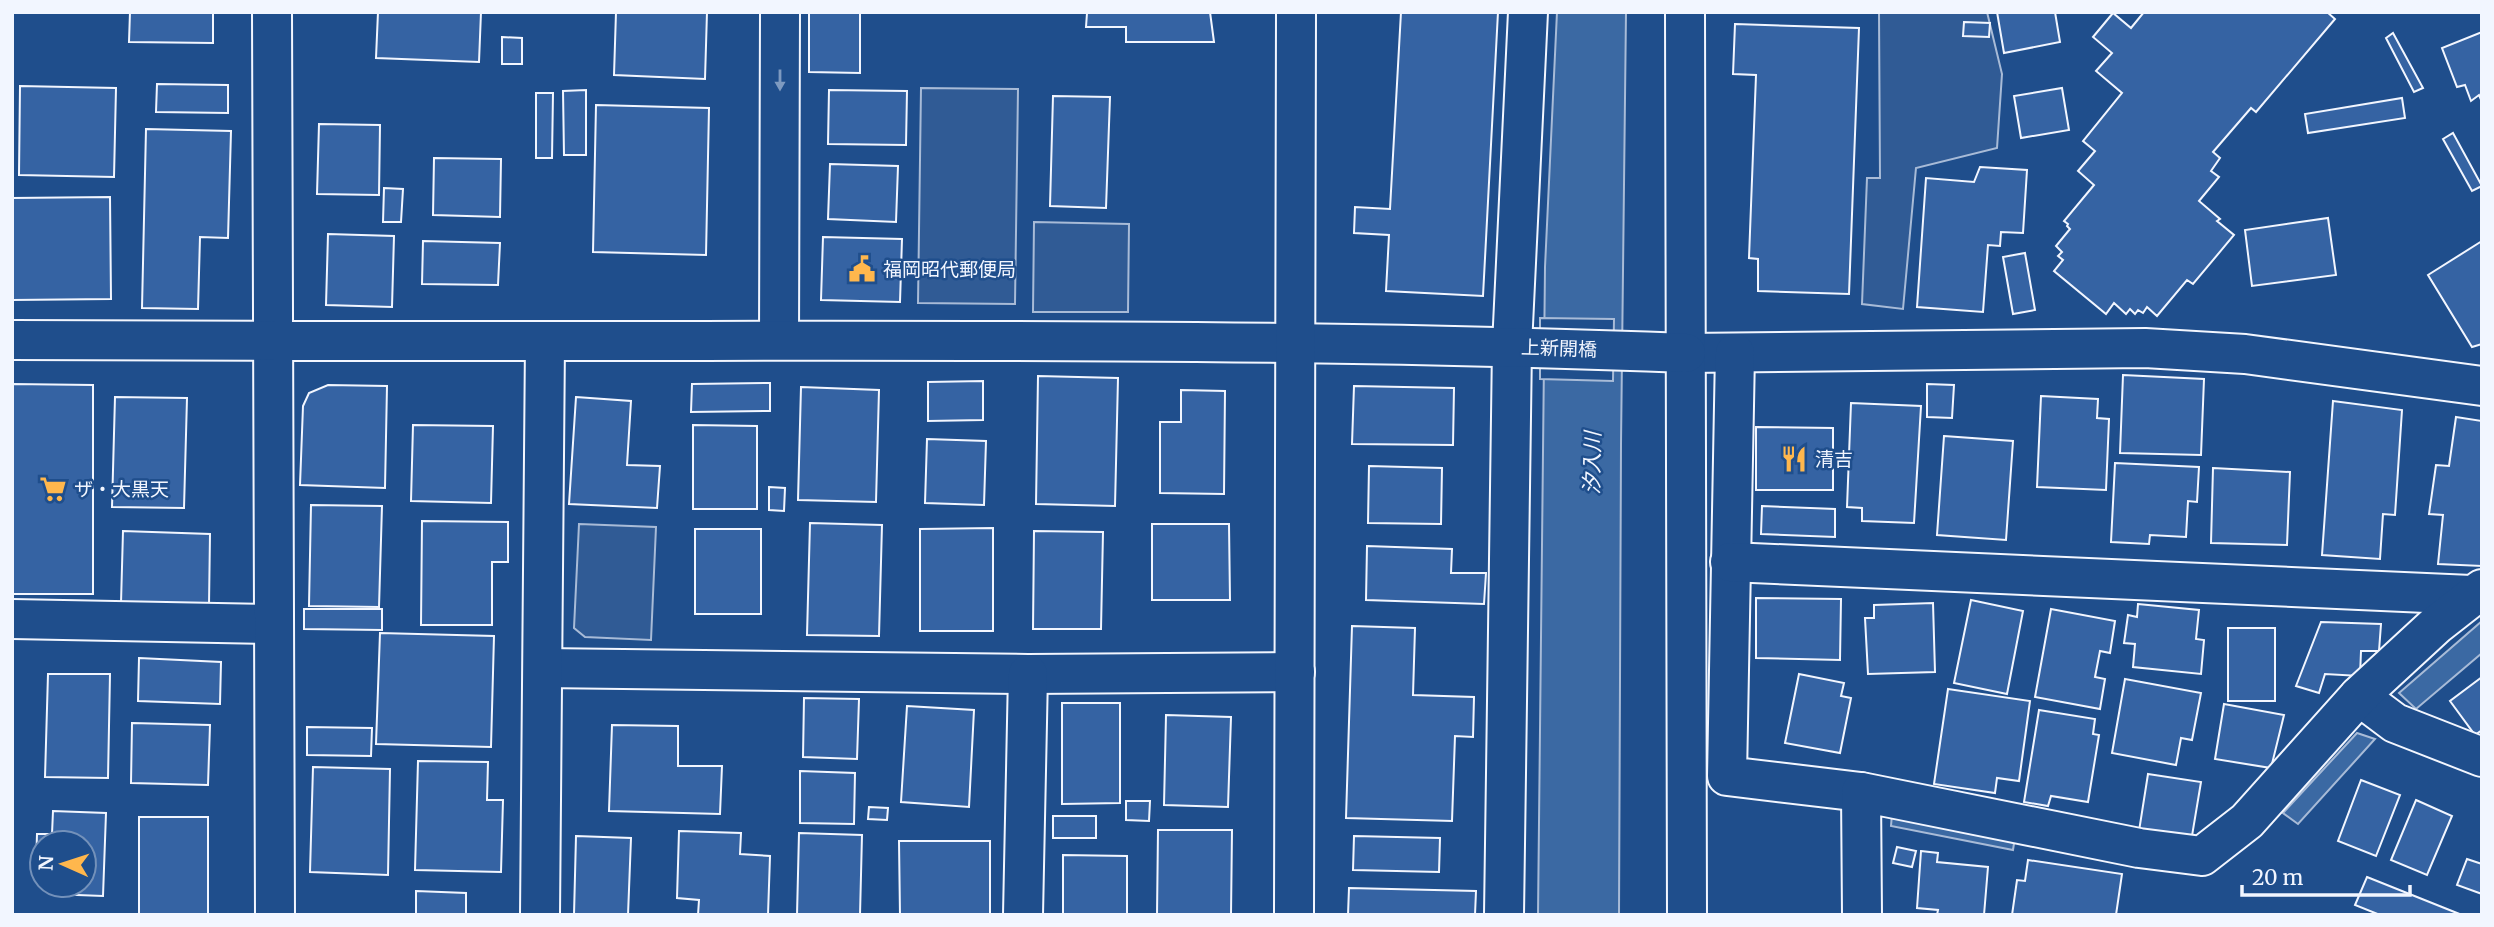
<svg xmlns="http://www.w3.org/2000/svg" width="2494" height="927" viewBox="0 0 2494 927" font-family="Merriweather,'Noto Sans JP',serif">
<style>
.parking{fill:#305b95;stroke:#a8bbd7;stroke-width:2}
.water{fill:#3b69a3;stroke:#a8bbd7;stroke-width:2}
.pier{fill:#1f4e8c;stroke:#a8bbd7;stroke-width:2}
.building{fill:#3563a3;stroke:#f2f6ff;stroke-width:2}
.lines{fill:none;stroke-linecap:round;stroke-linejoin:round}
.street-casing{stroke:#f2f6ff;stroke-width:42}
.secondary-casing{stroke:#f2f6ff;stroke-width:42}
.street{stroke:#1f4e8c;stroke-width:38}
.secondary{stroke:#1f4e8c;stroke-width:38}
.oneway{fill:#7e9ac0}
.labels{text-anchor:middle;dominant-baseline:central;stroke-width:5;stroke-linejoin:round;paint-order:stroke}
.poi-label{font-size:19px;fill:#f2f6ff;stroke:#1f4e8c;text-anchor:start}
.street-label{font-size:19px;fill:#f2f6ff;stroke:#1f4e8c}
.water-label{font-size:21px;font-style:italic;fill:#f2f6ff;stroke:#1f4e8c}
</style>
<rect width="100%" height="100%" fill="#1f4e8c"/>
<g class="parking">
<path d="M 1879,12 L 1987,12 L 2002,74 L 1997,148 L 1916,168 L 1903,309 L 1862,304 L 1867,178 L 1880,178 Z"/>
<path d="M 921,88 L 1018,89 L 1015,304 L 918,303 Z"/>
<path d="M 1034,222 L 1129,224 L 1128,312 L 1033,312 Z"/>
<path d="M 579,524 L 656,527 L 651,640 L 585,637 L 574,628 Z"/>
</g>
<g class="water">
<path d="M 1557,12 L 1626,12 L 1621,444 L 1619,915 L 1538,915 L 1545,267 Z"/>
<path d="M 2482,621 L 2482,653 L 2416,709 L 2399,693 Z"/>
<path d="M 2357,733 L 2375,739 L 2298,824 L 2283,813 Z"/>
<path d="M 1892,814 L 2015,837 L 2013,850 L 1891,826 Z"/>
</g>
<path class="pier" d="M 1540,318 L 1614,319 L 1613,381 L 1540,379 Z"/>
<g class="building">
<path d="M 130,12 L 213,12 L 213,43 L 129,42 Z"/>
<path d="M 378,12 L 481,12 L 479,62 L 376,58 Z"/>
<path d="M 616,12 L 707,12 L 705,79 L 614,75 Z"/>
<path d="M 809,12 L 860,12 L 860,73 L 809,72 Z"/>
<path d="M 1076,12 L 1210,12 L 1214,42 L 1126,42 L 1126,27 L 1086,27 L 1087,13 Z"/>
<path d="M 1401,12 L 1498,12 L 1483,296 L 1386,291 L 1389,235 L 1354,233 L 1355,207 L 1390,209 Z"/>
<path d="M 1997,12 L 2055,12 L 2060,42 L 2004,53 Z"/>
<path d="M 2144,12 L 2327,12 L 2335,19 L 2256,112 L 2251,108 L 2213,152 L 2220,158 L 2211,171 L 2219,177 L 2199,201 L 2220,219 L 2217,221 L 2234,235 L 2193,284 L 2187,280 L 2157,316 L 2147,307 L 2143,313 L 2138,310 L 2135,314 L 2130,309 L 2126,314 L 2114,303 L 2106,314 L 2054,271 L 2063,260 L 2058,256 L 2062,252 L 2056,246 L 2070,229 L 2067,226 L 2068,224 L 2064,221 L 2094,185 L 2078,171 L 2095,151 L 2083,141 L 2122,93 L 2096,71 L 2112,53 L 2093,37 L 2113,13 L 2131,28 Z"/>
<path d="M 1964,22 L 1990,23 L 1989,37 L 1963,36 Z"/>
<path d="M 1735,24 L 1859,28 L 1849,294 L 1758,291 L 1758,259 L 1749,258 L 1756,75 L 1733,74 Z"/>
<path d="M 2482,32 L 2482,102 L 2479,95 L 2471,101 L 2465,85 L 2457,87 L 2442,48 Z"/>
<path d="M 2393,33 L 2423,88 L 2414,92 L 2386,38 Z"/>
<path d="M 502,37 L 522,38 L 522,64 L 502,64 Z"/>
<path d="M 157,84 L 228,85 L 228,113 L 156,112 Z"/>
<path d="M 20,86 L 116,88 L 114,177 L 19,175 Z"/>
<path d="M 2062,88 L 2069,130 L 2021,138 L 2014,96 Z"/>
<path d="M 586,90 L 586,155 L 564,155 L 563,91 Z"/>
<path d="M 829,90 L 907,91 L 906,145 L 828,144 Z"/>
<path d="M 536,93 L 553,93 L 552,158 L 536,158 Z"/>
<path d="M 1053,96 L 1110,97 L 1106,208 L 1050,206 Z"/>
<path d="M 2402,98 L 2405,118 L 2308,133 L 2305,114 Z"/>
<path d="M 596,105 L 709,108 L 706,255 L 593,252 Z"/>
<path d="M 319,124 L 380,125 L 379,195 L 317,194 Z"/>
<path d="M 146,129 L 231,131 L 228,238 L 200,237 L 198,309 L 142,308 Z"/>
<path d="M 2453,133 L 2482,186 L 2472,191 L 2443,139 Z"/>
<path d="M 434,158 L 501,159 L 500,217 L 433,215 Z"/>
<path d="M 830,164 L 898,166 L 896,222 L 828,219 Z"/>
<path d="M 1980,167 L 2027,170 L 2023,233 L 2001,232 L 2000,246 L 1988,245 L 1983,312 L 1917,307 L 1926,178 L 1974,182 Z"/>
<path d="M 384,188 L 403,189 L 401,222 L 383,222 Z"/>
<path d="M 110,197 L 111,299 L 12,300 L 12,198 Z"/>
<path d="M 2328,218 L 2336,275 L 2252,286 L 2245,230 Z"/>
<path d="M 328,234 L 394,236 L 392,307 L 326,305 Z"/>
<path d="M 823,237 L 902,239 L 900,302 L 821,300 Z"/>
<path d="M 423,241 L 500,243 L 498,285 L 422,284 Z"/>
<path d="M 2482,241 L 2482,344 L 2472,347 L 2428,275 Z"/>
<path d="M 2025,253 L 2035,310 L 2013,314 L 2003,257 Z"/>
<path d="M 2123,375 L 2204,379 L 2201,455 L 2120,453 Z"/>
<path d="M 1038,376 L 1118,378 L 1115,506 L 1036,504 Z"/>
<path d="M 983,381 L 983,420 L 928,421 L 928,382 Z"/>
<path d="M 770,383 L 770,411 L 691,412 L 692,384 Z"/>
<path d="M 12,384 L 93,385 L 93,594 L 12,594 Z"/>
<path d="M 1927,384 L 1954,385 L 1952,418 L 1927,417 Z"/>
<path d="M 328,385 L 387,386 L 385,488 L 300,485 L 303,406 L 309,393 Z"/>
<path d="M 1354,386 L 1454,388 L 1453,445 L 1352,444 Z"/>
<path d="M 801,387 L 879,390 L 876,502 L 798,500 Z"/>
<path d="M 1181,390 L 1225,391 L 1224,494 L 1160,493 L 1160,422 L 1181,422 Z"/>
<path d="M 2041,396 L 2098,399 L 2097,418 L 2109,419 L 2106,490 L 2037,487 Z"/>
<path d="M 115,397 L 187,398 L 184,508 L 112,507 Z"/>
<path d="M 576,397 L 631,401 L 627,465 L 660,466 L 657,508 L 569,504 Z"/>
<path d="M 2333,401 L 2402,410 L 2395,515 L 2383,514 L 2380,559 L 2322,555 Z"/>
<path d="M 1851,403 L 1921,406 L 1914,523 L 1862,521 L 1862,508 L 1847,507 Z"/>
<path d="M 2456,417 L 2482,421 L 2482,566 L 2438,564 L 2443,515 L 2429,514 L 2436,465 L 2449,466 Z"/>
<path d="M 413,425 L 493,426 L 491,503 L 411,501 Z"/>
<path d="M 693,425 L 757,426 L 757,509 L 693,509 Z"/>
<path d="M 1756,427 L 1833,428 L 1833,490 L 1756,490 Z"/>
<path d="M 1944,436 L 2013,441 L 2006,540 L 1937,535 Z"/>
<path d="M 927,439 L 986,441 L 984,505 L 925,503 Z"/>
<path d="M 2115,463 L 2199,467 L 2197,502 L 2188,501 L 2186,537 L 2150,535 L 2149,544 L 2111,542 Z"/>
<path d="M 1369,466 L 1442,468 L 1441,524 L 1368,523 Z"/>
<path d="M 2213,468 L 2290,472 L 2287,545 L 2211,543 Z"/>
<path d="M 769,487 L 785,488 L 784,511 L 769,510 Z"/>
<path d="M 311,505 L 382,506 L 379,607 L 309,606 Z"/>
<path d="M 1762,506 L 1835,509 L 1835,537 L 1761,534 Z"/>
<path d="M 422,521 L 508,522 L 508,562 L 492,562 L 492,625 L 421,625 Z"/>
<path d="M 810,523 L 882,525 L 879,636 L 807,635 Z"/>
<path d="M 1152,524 L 1229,524 L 1230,600 L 1152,600 Z"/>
<path d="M 993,528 L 993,631 L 920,631 L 920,529 Z"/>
<rect x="695" y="529" width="66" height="85"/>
<path d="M 123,531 L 210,534 L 209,605 L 121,603 Z"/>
<path d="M 1034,531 L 1103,532 L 1101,629 L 1033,629 Z"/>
<path d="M 1367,546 L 1452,549 L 1451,573 L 1486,573 L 1484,604 L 1366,600 Z"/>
<path d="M 1756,598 L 1841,599 L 1840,660 L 1756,658 Z"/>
<path d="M 1971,600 L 2023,611 L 2007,694 L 1954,683 Z"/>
<path d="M 1933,603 L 1935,672 L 1868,674 L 1865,618 L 1874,618 L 1874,605 Z"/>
<path d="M 2138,604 L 2199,610 L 2196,639 L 2204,640 L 2201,674 L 2133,667 L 2135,644 L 2124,643 L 2128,615 L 2137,617 Z"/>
<path d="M 304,609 L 382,609 L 382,630 L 304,629 Z"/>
<path d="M 2051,609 L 2115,621 L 2110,653 L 2100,651 L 2095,677 L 2105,679 L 2100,709 L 2035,697 Z"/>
<path d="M 2321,622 L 2381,624 L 2379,651 L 2361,651 L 2360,676 L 2325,674 L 2319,693 L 2296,686 Z"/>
<path d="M 1352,626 L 1415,628 L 1413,695 L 1474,697 L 1473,737 L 1455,736 L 1452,821 L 1346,818 Z"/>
<rect x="2228" y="628" width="47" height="73"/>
<path d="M 380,633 L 494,636 L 491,747 L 376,744 Z"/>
<path d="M 139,658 L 221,662 L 220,704 L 138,701 Z"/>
<path d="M 48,674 L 110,674 L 108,778 L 45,777 Z"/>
<path d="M 1799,674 L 1844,683 L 1841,696 L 1851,698 L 1840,753 L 1785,743 Z"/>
<path d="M 2482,677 L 2482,730 L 2475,735 L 2450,701 Z"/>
<path d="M 2125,679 L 2201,693 L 2192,740 L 2181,738 L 2176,765 L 2112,753 Z"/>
<path d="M 1948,689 L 2030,701 L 2019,781 L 1997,778 L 1995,793 L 1934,784 Z"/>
<path d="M 804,698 L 859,699 L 857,759 L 803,757 Z"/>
<path d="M 1062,703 L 1120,703 L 1120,803 L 1062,804 Z"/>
<path d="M 2224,704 L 2284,715 L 2271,768 L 2215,759 Z"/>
<path d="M 907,706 L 974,710 L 969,807 L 901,802 Z"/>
<path d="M 2039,710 L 2095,719 L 2093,734 L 2099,735 L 2088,802 L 2051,796 L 2048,806 L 2024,802 Z"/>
<path d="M 1166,715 L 1231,717 L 1228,807 L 1164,805 Z"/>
<path d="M 132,723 L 210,725 L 208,785 L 131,783 Z"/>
<path d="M 612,725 L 678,726 L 678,766 L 722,766 L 720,814 L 609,811 Z"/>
<path d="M 307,727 L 372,728 L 371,756 L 307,755 Z"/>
<path d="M 418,761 L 488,762 L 487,800 L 503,800 L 501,872 L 415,870 Z"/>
<path d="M 313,767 L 390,769 L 388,875 L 310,872 Z"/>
<path d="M 800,771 L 855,773 L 854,824 L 800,823 Z"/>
<path d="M 2148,774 L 2201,782 L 2192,836 L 2139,831 Z"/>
<path d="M 2361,780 L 2400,795 L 2376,856 L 2338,841 Z"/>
<path d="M 2416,800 L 2452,816 L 2427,875 L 2391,860 Z"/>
<path d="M 1126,801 L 1150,801 L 1149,821 L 1126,820 Z"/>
<path d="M 869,807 L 888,808 L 887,820 L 868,819 Z"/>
<path d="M 53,811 L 106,813 L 103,896 L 51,894 L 52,885 L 84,885 L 84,843 L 42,843 L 42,867 L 36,867 L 37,834 L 52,834 Z"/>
<rect x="1053" y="816" width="43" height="22"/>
<path d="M 139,817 L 208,817 L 208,914 L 139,915 Z"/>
<path d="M 1158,830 L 1232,830 L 1231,915 L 1157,915 Z"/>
<path d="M 679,831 L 741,833 L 740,854 L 770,856 L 768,915 L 698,915 L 699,900 L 677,898 Z"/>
<path d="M 799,833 L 862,835 L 860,915 L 797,915 Z"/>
<path d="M 576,836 L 631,838 L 628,915 L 574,915 Z"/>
<path d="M 1354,836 L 1440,838 L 1439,872 L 1353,870 Z"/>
<path d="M 899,841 L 990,841 L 990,915 L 900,915 Z"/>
<path d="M 1897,847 L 1916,851 L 1912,867 L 1893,863 Z"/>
<path d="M 1921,851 L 1938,853 L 1937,862 L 1988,867 L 1984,915 L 1937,915 L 1938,910 L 1917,908 Z"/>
<path d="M 1063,855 L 1127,856 L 1127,915 L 1063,915 Z"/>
<path d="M 2467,859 L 2482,864 L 2482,894 L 2457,885 Z"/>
<path d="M 2028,860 L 2122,874 L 2116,915 L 2012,915 L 2017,880 L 2025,881 Z"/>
<path d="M 2367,877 L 2462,915 L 2380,915 L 2355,905 Z"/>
<path d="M 1349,888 L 1476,891 L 1475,915 L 1348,915 Z"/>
<path d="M 416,891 L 466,893 L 466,915 L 416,915 Z"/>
</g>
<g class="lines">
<g class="street-casing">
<g id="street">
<path d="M 779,340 L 780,12"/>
<path d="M 1686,353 L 2145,348 L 2245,354 L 2482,386"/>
<path d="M 1735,353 L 1727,776 L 1861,792"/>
<path d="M 1730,562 L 2471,595"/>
<path d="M 12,619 L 273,624"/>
<path d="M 543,668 L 1028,674 L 1295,672"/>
<path d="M 2359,696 L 2395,723 L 2482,757"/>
<path d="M 540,915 L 545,341"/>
<path d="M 1023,915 L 1028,674"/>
<path d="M 1504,915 L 1512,346 L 1528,12"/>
<path d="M 1862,915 L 1861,792 L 2139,848 L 2202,856 L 2247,821 L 2359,696 L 2436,625 L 2482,589"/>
</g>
</g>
<g class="secondary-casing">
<g id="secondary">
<path d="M 272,12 L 275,915"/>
<path d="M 1685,12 L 1687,915"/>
<path d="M 12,340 C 189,341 365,341 542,341 C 923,341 1305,338 1686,353"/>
<path d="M 1294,915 L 1296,12"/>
</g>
</g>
<use href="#street" class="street"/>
<use href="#secondary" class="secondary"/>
</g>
<defs><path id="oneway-solid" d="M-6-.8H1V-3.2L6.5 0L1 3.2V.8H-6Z" transform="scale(1.75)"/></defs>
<use class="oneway" href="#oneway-solid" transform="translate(780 80) rotate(90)"/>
<defs>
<g id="civic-bare" transform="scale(2.1)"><path d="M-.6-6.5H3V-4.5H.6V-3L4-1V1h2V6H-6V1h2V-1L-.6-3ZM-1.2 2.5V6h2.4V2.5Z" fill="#ffb74d" stroke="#1f4e8c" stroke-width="2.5" paint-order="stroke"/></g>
<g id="restaurant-bare" transform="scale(2.1)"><path d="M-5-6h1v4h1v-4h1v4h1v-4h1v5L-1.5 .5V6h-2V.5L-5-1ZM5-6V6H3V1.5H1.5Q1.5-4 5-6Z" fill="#ffb74d" stroke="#1f4e8c" stroke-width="2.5" paint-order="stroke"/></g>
<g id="supermarket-bare" transform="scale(2.1)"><path d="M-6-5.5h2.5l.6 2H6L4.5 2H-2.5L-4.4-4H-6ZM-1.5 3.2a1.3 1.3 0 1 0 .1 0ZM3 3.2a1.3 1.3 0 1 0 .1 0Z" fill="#ffb74d" stroke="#1f4e8c" stroke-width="2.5" paint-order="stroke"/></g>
</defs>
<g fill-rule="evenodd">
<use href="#civic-bare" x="862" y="269"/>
<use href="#restaurant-bare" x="1794" y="459"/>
<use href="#supermarket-bare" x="53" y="489"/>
</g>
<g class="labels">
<g class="poi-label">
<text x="883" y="269">福岡昭代郵便局</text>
<text x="1815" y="459">清吉</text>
<text x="74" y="489">ザ・大黒天</text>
</g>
<g class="street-label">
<text transform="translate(1559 348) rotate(2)">上新開橋</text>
</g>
<g class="water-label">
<text transform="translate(1592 463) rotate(-89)">汐入川</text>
</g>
</g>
<rect width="2494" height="927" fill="none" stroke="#f2f6ff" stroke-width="28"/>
<g transform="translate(63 864) rotate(273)"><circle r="33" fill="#1f4e8c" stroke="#7391ba" stroke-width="2"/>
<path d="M0-5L12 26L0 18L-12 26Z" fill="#ffb74d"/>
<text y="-10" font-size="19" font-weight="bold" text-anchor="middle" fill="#f2f6ff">N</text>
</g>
<path d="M2242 885v10h168v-10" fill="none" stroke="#f2f6ff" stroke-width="3.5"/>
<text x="2252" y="885" font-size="21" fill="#f2f6ff" stroke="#1f4e8c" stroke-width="5" paint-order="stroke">20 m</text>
</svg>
